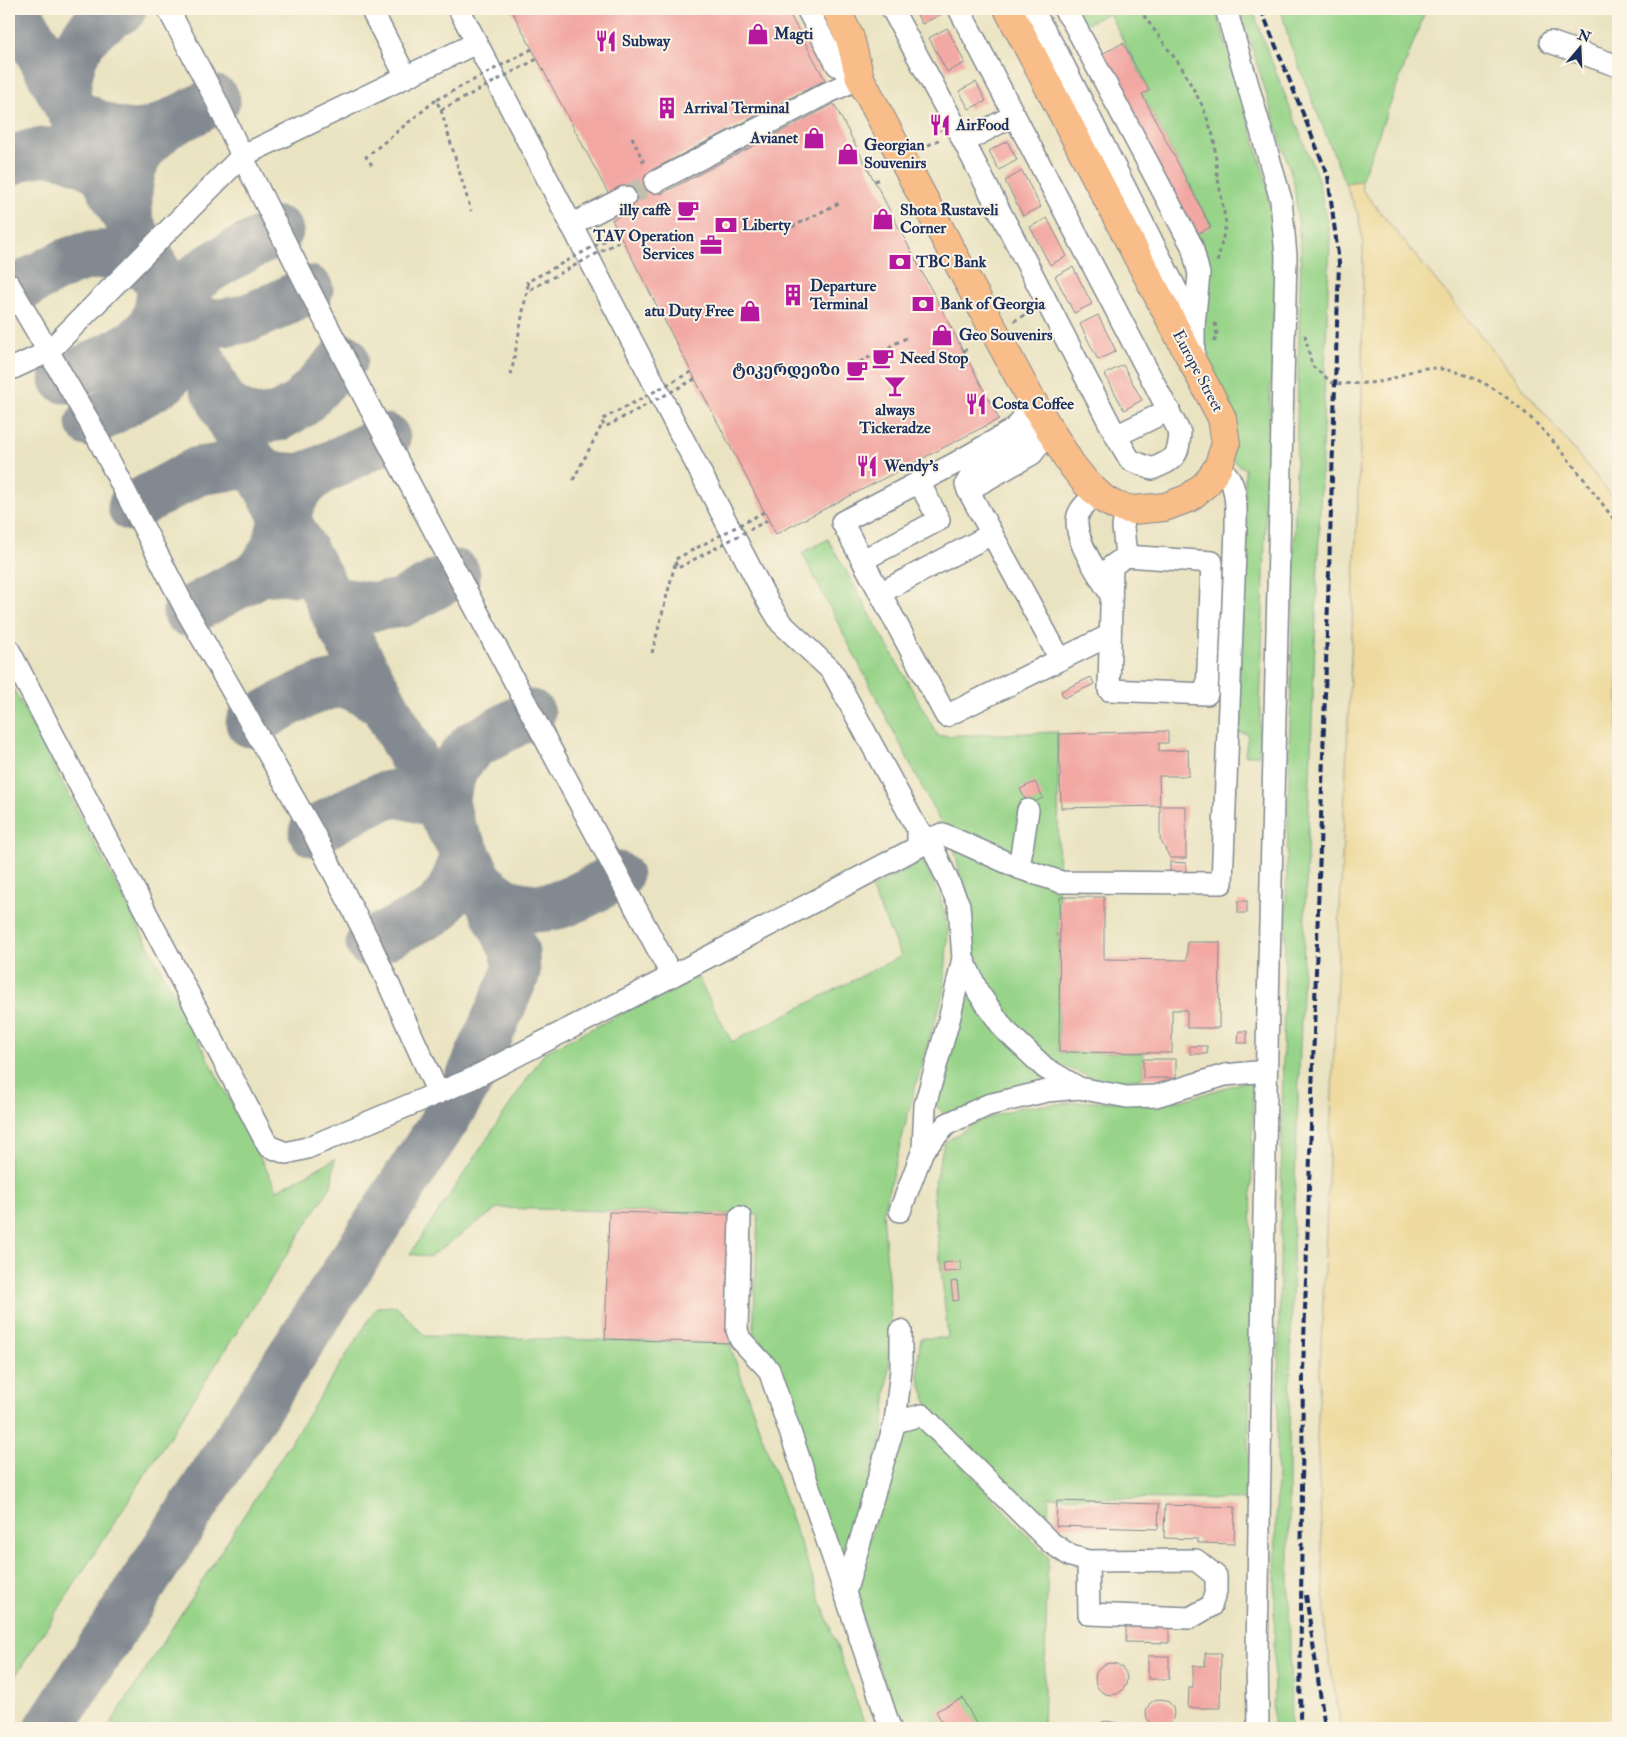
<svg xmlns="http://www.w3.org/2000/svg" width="1627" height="1737" viewBox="0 0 1627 1737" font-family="'IM FELL Double Pica','Noto Serif Georgian',serif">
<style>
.green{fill:#97d489;stroke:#598274}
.sand{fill:#eeda9e;stroke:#84847e}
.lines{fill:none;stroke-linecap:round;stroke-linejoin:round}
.taxiway{stroke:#828990;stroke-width:49}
.building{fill:#f2a7a3}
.minor-tunnel{stroke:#c1bfad;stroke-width:21;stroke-dasharray:21 11;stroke-linecap:butt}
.minor-casing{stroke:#828990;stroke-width:24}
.major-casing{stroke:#828990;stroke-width:30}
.path{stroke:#828990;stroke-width:3;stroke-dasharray:4 4;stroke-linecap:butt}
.minor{stroke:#fff;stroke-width:21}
.major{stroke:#f8bd88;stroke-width:28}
.rail{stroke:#1b2f5e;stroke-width:4;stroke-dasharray:8 4;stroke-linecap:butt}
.path-bridge{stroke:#828990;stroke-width:3;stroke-dasharray:4 4;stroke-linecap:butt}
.labels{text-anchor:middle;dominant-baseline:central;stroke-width:4;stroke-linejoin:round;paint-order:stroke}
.poi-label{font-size:16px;font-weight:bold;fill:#1b2f5e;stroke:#fcf5e5;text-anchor:start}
.street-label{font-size:16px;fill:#1b2f5e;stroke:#fcf5e5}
</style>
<rect width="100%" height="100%" fill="#fcf5e5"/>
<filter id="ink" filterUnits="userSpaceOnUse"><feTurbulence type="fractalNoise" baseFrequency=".02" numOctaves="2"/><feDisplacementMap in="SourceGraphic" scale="10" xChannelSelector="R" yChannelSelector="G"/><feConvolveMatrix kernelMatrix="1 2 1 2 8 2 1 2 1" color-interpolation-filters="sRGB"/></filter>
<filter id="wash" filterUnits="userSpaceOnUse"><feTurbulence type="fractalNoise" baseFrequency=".0096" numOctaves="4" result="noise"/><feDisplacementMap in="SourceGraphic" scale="20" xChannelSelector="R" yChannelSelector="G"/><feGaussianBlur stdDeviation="1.12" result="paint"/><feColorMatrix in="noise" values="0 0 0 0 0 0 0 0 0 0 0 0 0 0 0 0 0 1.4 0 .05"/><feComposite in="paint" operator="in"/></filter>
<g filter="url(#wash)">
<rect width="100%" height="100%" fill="#eae3c1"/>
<g class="green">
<path d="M 1073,9 L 1216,9 L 1267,184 L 1276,255 L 1266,502 L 1259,755 L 1245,755 L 1248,734 L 1238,732 L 1245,469 L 1231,459 L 1203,360 L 1193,236 L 1211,226 L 1142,94 L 1149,91 L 1109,13 L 1084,25 Z"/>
<path d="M 1240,9 L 1253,9 L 1261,34 L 1318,179 L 1330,237 L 1294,1210 L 1289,1446 L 1289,1582 L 1291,1728 L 1273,1728 L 1284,990 L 1301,250 L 1294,183 Z"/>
<path d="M 1281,9 L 1426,9 L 1361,181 L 1345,183 L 1289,41 Z"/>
<path d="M 828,539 L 938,736 L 1058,732 L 1059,1052 L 1143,1053 L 1143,1078 L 1103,1082 L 1055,1063 L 1016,1026 L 976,964 L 966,906 L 955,851 L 802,553 Z"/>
<path d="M 9,681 L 277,1190 L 335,1159 L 331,1186 L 9,1686 Z"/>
<path d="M 923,861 L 940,896 L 948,929 L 944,991 L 915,1087 L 883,1212 L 892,1331 L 883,1434 L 851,1537 L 845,1549 L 836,1553 L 753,1339 L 758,1215 L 498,1208 L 429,1257 L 410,1254 L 545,1052 L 697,976 L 732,1042 L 901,956 L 871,888 Z"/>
<path d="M 969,986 L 1065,1085 L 945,1115 L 933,1102 L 948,1037 Z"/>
<path d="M 1253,1079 L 1248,1500 L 1049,1497 L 1048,1522 C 1026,1502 1005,1482 983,1462 C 970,1451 951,1437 941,1424 C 920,1396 914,1372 921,1338 L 948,1338 L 933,1190 L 944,1143 L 975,1123 L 1020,1107 L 1080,1102 L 1181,1101 Z"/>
<path d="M 396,1306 L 425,1336 L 729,1343 L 866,1728 L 108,1728 L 377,1307 Z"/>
<path d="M 919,1420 L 1048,1557 L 1043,1728 L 900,1728 L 855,1597 L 899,1428 Z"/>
</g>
<path class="sand" d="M 1361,181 L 1363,191 L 1618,504 L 1618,1728 L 1341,1728 L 1326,1639 L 1317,1437 L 1362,399 L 1363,245 L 1359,217 L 1345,183 Z"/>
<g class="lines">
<g class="taxiway">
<path d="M 16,9 L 72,112 L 143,249 L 161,278 L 244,448 L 258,470 L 321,582 L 340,624 L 415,761 L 437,805 L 464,850 L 515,952 L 516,973 L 469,1080 L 443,1123 L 49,1728"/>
<path d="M 66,102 C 67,56 80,30 122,9"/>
<path d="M 72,112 C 95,123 118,137 144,133 C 150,132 157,129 163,127 C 156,135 147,142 141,150 C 126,173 127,197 129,223"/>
<path d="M 163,127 L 216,100"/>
<path d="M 9,162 C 46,143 70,153 103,172"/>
<path d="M 13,292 C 48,272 85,244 127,259 C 139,263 150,271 161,278 C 161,296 160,315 149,330 C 137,347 84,369 64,379"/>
<path d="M 174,303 C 179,307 185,314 192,317 C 229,335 275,306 309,290"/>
<path d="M 181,318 C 181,309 180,300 184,292 C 196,269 256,244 279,231"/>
<path d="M 223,404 L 240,414 L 254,420 L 278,417 L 301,404 L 344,358"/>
<path d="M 90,423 L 164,381 L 178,361 L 185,345 L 187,330"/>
<path d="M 132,507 L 198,471 L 241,465 L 277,476 L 300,478 L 319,471"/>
<path d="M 261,572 L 275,548 L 284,518 L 298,489 L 319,471 L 386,438"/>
<path d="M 329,600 L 374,607 L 401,603 L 456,574"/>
<path d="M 187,612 L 261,572 L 284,570 L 294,572"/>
<path d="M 250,723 C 273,711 316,683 342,684 C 356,685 373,697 384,704"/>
<path d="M 451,829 L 444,797 L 455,766 L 473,745 L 531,714"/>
<path d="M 313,832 C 334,821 376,792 400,794 C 413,796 425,800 437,805"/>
<path d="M 482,885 C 490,891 499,899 508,903 C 552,918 581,895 618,876"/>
<path d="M 370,943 L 437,910 L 450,892 L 459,872 L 464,850"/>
</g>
</g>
<g id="blocks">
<g class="building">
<path d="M 511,9 L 787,9 L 825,80 L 650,171 L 661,194 L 834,104 L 999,419 L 776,534 L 612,220 L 631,209 L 619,187 L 608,193 Z"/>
<path d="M 914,9 L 938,9 L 941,14 L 922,24 Z"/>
<path d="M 947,28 L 965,63 L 947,72 L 929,38 Z"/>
<path d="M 1123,43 L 1149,91 L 1142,94 L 1211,227 L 1193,236 L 1098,56 Z"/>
<path d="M 976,82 L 986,101 L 969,109 L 959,91 Z"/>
<path d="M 943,119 L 947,127 L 935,133 L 931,125 Z"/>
<path d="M 1007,141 L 1017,160 L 999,170 L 989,151 Z"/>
<path d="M 1022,171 L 1041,207 L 1023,216 L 1005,181 Z"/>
<path d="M 1047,218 L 1067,256 L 1050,265 L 1030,227 Z"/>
<path d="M 1073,267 L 1092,304 L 1074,313 L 1055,276 Z"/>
<path d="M 1098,315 L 1116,351 L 1098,360 L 1080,324 Z"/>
<path d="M 1123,365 L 1142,400 L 1124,410 L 1105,374 Z"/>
<path d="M 1091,677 L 1094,684 L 1064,698 L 1061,691 Z"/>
<path d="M 1168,731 L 1168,743 L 1159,743 L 1159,751 L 1188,750 L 1189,776 L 1159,776 L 1160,806 L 1061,808 L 1059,734 Z"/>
<path d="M 1035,782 L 1043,798 L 1028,805 L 1020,789 Z"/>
<path d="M 1160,806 L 1186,806 L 1186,858 L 1170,858 L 1160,839 Z"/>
<path d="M 1170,862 L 1186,863 L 1186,878 L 1170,878 Z"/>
<path d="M 1060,897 L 1104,897 L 1104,959 L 1187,960 L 1187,942 L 1220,942 L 1219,1028 L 1187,1028 L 1187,1010 L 1172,1010 L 1172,1053 L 1059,1052 Z"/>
<rect x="1238" y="901" width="9" height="12"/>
<path d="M 1239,1031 L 1247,1031 L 1247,1043 L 1238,1043 Z"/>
<rect x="1190" y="1046" width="17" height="8"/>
<rect x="1143" y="1059" width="33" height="19"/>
<path d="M 609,1212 L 732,1215 L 729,1343 L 605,1339 Z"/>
<path d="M 961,1261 L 961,1271 L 944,1272 L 943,1263 Z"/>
<path d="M 957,1281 L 959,1300 L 953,1301 L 951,1282 Z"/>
<path d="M 1057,1501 L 1159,1504 L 1158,1529 L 1056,1526 Z"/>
<path d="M 1165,1505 L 1235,1507 L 1234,1544 L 1198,1543 L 1198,1539 L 1164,1538 Z"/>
<path d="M 1126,1611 L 1169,1611 L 1169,1643 L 1126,1642 Z"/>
<path d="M 1205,1653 L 1221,1653 L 1220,1708 L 1188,1708 L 1189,1687 L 1193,1687 L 1193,1666 L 1205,1666 Z"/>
<rect x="1148" y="1656" width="21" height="23"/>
<circle cx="1111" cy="1679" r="16"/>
<path d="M 963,1698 L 978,1728 L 945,1728 L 936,1711 Z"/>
<circle cx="1160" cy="1713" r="14"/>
<path d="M 1107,1721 L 1118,1723 L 1124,1728 L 1096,1728 L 1102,1722 Z"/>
</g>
</g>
</g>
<g filter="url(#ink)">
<use href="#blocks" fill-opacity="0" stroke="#828990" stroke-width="1"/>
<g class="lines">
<path class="minor-tunnel" d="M 625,197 L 655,182"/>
<g class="minor-casing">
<g id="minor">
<path d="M 168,9 L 216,100 L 242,156 L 476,43"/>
<path d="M 371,9 L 406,77"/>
<path d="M 459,9 L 767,600 L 781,623 L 832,671 L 918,830 L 929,839 L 959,905 L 963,958 L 950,1016 L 925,1105 L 923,1150 L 900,1211"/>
<path d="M 807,9 L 837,65 L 860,78"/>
<path d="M 892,9 L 964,142 L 1116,436 L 1130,460 L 1152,469 C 1175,459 1178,458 1180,433 L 959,9"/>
<path d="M 1032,9 L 1057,52 L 1194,325"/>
<path d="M 1064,9 L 1073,22 L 1192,246 L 1199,274 L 1194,325 L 1194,363"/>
<path d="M 1226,9 L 1281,200 L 1286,256 L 1266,1090 L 1257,1653 L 1258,1728"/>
<path d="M 1550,42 L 1618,66"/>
<path d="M 964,142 L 1014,115"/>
<path d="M 655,182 L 827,93 L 860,78"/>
<path d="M 571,225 L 625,197"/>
<path d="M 9,284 L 90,423 L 187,612 L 313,832 L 370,943 L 438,1093 L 469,1080 L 672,976 L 918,847 L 918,830"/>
<path d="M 9,370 L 48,352 L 242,156 C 379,433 527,704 672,976"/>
<path d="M 1028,394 L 1025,413 L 1020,423 L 1011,431 L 954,464 L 842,522 L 946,716 L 1110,635"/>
<path d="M 1038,411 L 1033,427 L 1025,440 L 1018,445 L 975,469 L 966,484 L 968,490 L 1060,659"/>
<path d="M 1116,436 L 1169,410"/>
<path d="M 968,490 L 1032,454 L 1042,441 L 1047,427"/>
<path d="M 1096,494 C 1091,499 1084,504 1080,511 C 1067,532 1100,576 1111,595"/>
<path d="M 1126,556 L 1212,562 L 1207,694 L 1109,690 L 1112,566 Z"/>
<path d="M 1126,556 L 1123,527 L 1126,509"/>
<path d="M 863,560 L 939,520 L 919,482"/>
<path d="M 880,593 L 992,534"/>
<path d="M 9,650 L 268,1146 L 286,1153 L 307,1148 L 438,1093"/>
<path d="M 929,839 L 943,834 L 1019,868 L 1061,882 L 1222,883 L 1236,528 C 1236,507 1239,480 1218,467"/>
<path d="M 1019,868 L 1028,810"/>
<path d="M 963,958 L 978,992 L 1004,1029 L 1045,1068 L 1079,1088 L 1127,1097 L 1156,1096 L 1225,1075 L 1266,1071"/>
<path d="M 923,1150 L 947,1124 L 988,1105 L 1047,1091 L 1079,1088"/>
<path d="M 740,1217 L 737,1330 L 740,1339 L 769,1370 L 845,1593 L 895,1422"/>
<path d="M 901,1331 L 901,1370 L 895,1422 L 922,1415 L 1050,1542 L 1071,1556 L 1088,1561 L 1196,1560 L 1216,1576 L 1216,1591 L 1211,1606 L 1190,1618 L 1089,1614 L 1088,1561"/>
<path d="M 845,1593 L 890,1728"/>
</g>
</g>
<g class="major-casing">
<path id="major" d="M 836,9 L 850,38 L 860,78 L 902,158 L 1028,394 L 1071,464 L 1086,483 L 1105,500 L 1116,506 L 1133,510 L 1165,507 L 1189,498 L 1207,483 L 1218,467 L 1226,444 L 1222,418 L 1008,9"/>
</g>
<g class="path">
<path d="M 1139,9 L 1182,68 L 1203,107 L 1214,138 L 1217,173 L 1226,224 L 1217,263"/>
<path d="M 441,110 L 471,211"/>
<path d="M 632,137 L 645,165"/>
<path d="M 921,149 L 942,138"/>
<path d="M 372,165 L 366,157 L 436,100"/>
<path d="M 875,181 L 880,179"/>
<path d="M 792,227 L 839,203"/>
<path d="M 1014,321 L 1030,312"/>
<path d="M 1305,335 L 1312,366 L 1334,384 C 1350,383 1368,384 1384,381 C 1398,378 1413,368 1428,368 C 1511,369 1573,465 1618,525"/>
<path d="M 1214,342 L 1217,336 L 1215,322"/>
<path d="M 963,351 L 968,349"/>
<path d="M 860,362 L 908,337"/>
<path d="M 511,375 L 528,285"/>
<path d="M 573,480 L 603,423"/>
<path d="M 652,653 L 675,564"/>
</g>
<use href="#minor" class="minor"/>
<use href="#major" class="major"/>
<g class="rail">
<path d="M 1261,9 L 1328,176 L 1339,263 L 1303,1372 L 1300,1728"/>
<path d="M 1306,1595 L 1325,1728"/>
</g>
<g class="path-bridge">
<path d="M 532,49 L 436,100 L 441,110 L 537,59"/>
<path d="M 619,233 L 527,282 L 531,289 L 622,240"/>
<path d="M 691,372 L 601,420 L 605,427 L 695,379"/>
<path d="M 764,512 L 674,560 L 678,568 L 768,520"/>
</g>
</g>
</g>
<defs>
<g id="shop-bare" transform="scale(1.725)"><path d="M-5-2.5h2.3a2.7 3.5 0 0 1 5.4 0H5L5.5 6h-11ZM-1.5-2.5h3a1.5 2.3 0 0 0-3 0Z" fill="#b5179e" stroke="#fcf5e5" stroke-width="2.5" paint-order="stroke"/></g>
<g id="restaurant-bare" transform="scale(1.725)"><path d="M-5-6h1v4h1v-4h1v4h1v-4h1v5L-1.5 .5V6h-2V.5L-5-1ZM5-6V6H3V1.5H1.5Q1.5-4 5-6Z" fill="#b5179e" stroke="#fcf5e5" stroke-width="2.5" paint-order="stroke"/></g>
<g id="building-bare" transform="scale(1.725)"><path d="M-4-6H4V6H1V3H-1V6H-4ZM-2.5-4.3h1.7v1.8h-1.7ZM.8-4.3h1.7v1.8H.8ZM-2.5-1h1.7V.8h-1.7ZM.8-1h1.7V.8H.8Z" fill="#b5179e" stroke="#fcf5e5" stroke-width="2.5" paint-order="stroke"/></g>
<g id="cafe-bare" transform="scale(1.725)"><path d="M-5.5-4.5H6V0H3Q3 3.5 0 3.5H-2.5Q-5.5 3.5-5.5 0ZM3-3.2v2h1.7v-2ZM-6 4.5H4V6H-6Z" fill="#b5179e" stroke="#fcf5e5" stroke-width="2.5" paint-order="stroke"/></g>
<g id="bank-bare" transform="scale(1.725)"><path d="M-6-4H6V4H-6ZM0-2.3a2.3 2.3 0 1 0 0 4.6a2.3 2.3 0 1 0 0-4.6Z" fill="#b5179e" stroke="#fcf5e5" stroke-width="2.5" paint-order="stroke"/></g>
<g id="office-bare" transform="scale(1.725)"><path d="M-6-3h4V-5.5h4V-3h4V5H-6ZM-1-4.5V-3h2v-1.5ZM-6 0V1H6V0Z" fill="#b5179e" stroke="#fcf5e5" stroke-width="2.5" paint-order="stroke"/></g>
<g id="bar-bare" transform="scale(1.725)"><path d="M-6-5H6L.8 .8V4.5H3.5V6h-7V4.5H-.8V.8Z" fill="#b5179e" stroke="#fcf5e5" stroke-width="2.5" paint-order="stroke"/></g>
</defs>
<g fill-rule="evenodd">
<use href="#shop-bare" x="758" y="34"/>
<use href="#restaurant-bare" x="606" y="41"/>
<use href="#building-bare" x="667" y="108"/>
<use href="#restaurant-bare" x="940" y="125"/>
<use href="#shop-bare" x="814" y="138"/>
<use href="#shop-bare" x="848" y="154"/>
<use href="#cafe-bare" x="688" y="210"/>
<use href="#shop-bare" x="883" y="219"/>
<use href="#bank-bare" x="726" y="225"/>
<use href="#office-bare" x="711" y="245"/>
<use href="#bank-bare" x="900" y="262"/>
<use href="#building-bare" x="793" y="295"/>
<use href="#bank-bare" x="923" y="304"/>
<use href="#shop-bare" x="750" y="311"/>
<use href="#shop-bare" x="942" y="335"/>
<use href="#cafe-bare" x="883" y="358"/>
<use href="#cafe-bare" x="857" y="370"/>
<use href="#bar-bare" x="895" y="386"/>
<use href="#restaurant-bare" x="976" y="404"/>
<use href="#restaurant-bare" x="867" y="466"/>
</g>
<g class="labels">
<g class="poi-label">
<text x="774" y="34">Magti</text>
<text x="622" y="41">Subway</text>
<text x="684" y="108">Arrival Terminal</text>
<text x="956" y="125">AirFood</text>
<text x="798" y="138" text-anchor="end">Avianet</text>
<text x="864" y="145">Georgian<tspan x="864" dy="18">Souvenirs</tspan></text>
<text x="671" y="210" text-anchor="end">illy caffè</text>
<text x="900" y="210">Shota Rustaveli<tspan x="900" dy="18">Corner</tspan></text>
<text x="742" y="225">Liberty</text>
<text x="694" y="236" text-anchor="end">TAV Operation<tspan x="694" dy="18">Services</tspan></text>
<text x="916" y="262">TBC Bank</text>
<text x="810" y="286">Departure<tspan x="810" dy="18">Terminal</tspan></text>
<text x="940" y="304">Bank of Georgia</text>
<text x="734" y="311" text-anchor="end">atu Duty Free</text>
<text x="959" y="335">Geo Souvenirs</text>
<text x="900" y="358">Need Stop</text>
<text x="840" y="370" text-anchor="end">ტიკერდეიზი</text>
<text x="992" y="404">Costa Coffee</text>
<text x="895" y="410" text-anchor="middle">always<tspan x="895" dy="18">Tickeradze</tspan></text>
<text x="884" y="466">Wendy's</text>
</g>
<g class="street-label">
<text transform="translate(1198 371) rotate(62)">Europe Street</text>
</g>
</g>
<rect width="1627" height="1737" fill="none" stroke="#fcf5e5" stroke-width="30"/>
<g transform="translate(1580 48) rotate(19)" stroke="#fcf5e5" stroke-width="4" paint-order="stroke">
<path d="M0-4L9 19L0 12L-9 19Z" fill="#1b2f5e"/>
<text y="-8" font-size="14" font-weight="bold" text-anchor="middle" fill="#1b2f5e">N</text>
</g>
</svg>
